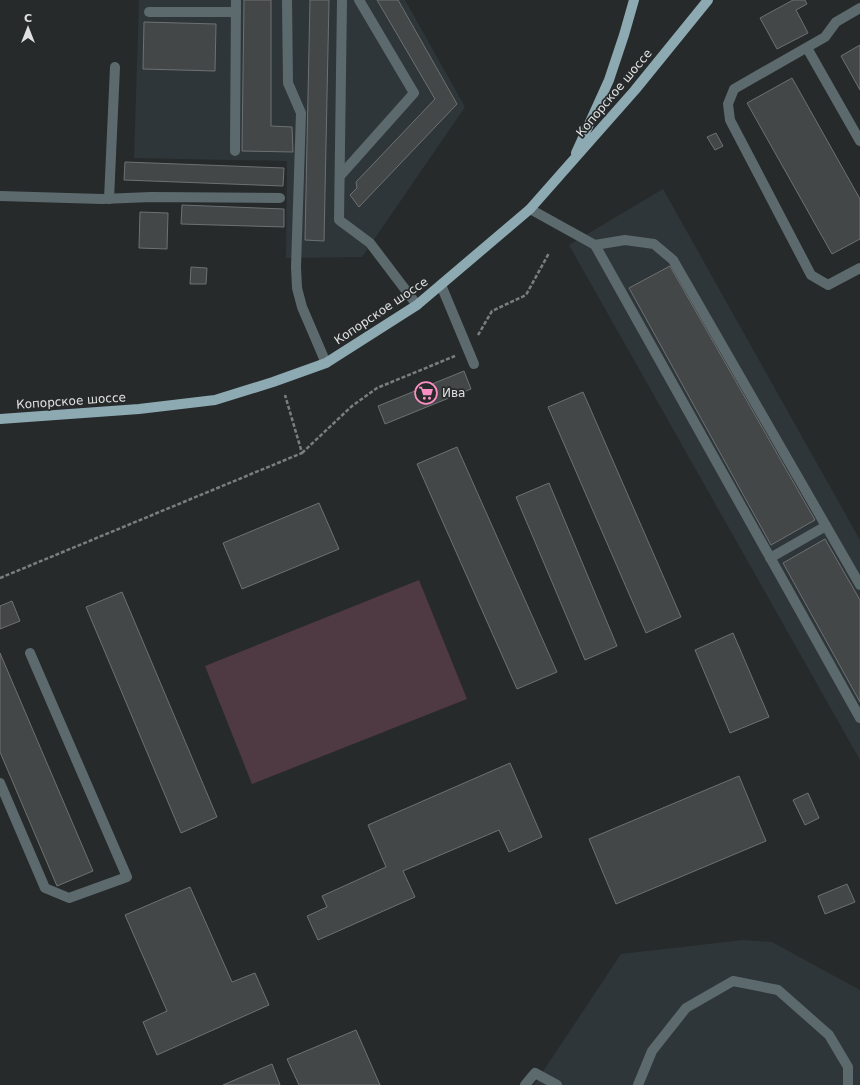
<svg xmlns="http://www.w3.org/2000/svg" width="860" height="1085" viewBox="0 0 860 1085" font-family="'DejaVu Sans',sans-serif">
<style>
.built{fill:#2e3639}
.green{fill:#4f3943}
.building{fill:#444748;stroke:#6e7172}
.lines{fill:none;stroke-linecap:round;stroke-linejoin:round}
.path{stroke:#7b7e7e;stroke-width:2.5;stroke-dasharray:4 2;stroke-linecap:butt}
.minor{stroke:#5c6a6e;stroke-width:10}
.major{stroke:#8daab3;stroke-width:10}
.labels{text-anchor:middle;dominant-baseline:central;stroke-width:3.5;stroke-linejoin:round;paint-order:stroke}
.street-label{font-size:12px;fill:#dfe1e1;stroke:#272a2b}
.poi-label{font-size:12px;fill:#dfe1e1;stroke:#272a2b;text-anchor:start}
</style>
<rect width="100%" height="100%" fill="#272a2b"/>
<g class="built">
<path d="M 139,0 L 405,0 L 465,107 L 362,257 L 286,258 L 287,161 L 134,158 Z"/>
<path d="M 663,189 L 860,540 L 860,760 L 569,245 Z"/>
<path d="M 743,940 L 772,942 L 860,990 L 860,1085 L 534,1085 L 621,954 Z"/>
</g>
<path class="green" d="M 419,580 L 467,699 L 252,784 L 205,666 Z"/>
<g class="building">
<path d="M 244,0 L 271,0 L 271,126 L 292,127 L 293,152 L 242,151 Z"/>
<path d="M 310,0 L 329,0 L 324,241 L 305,240 Z"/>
<path d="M 377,0 L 398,0 L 457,104 L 359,207 L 350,195 L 357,188 L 356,182 L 435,99 Z"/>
<path d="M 793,0 L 805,0 L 807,4 L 796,10 L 808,33 L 777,49 L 760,18 Z"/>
<path d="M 144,22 L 216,24 L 215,71 L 143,69 Z"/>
<path d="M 860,45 L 860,90 L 841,56 Z"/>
<path d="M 792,78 L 860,199 L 860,239 L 832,254 L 747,103 Z"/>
<path d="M 716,133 L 723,146 L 715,150 L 707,137 Z"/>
<path d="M 125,162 L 284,168 L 283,186 L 124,180 Z"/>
<path d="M 182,205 L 284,209 L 284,227 L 181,224 Z"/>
<path d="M 140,212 L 168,213 L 167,249 L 139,248 Z"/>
<path d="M 670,266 L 815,520 L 771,545 L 629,288 Z"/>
<path d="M 191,267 L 207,268 L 206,284 L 190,284 Z"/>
<path d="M 464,371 L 471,389 L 385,424 L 378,406 Z"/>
<path d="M 583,392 L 681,617 L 646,633 L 548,407 Z"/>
<path d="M 457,447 L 557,672 L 517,689 L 417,464 Z"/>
<path d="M 549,483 L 617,646 L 585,660 L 516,497 Z"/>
<path d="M 319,503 L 339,549 L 242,589 L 223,543 Z"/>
<path d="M 825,539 L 860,600 L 860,702 L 783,563 Z"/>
<path d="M 122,592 L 217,817 L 181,833 L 86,607 Z"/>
<path d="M 12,601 L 20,621 L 0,629 L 0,606 Z"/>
<path d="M 733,633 L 769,717 L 730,733 L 695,650 Z"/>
<path d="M 0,653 L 93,871 L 57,886 L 0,752 Z"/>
<path d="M 510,763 L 542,837 L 509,852 L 499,830 L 403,871 L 415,897 L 318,940 L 307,916 L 327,907 L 322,896 L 386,867 L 368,825 Z"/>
<path d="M 739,776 L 766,841 L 616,904 L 589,839 Z"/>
<path d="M 808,793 L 819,818 L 805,825 L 793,800 Z"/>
<path d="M 847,884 L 855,902 L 825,914 L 818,896 Z"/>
<path d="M 190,887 L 232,982 L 255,973 L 269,1005 L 157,1055 L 143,1022 L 167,1011 L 125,915 Z"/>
<path d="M 356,1030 L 380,1085 L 299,1085 L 287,1059 Z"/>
<path d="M 272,1064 L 280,1085 L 223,1085 Z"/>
</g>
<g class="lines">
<g class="path">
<path d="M 478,335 L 492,311 L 526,295 L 549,253"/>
<path d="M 302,453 L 352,406 L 377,388 L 455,356"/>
<path d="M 0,578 L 302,453 L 285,395"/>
</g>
<g class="minor">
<path d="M 287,0 L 288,83 L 301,113 L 296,267 L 297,288 L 302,307 L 326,363"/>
<path d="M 342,0 L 339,220 L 370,243 L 417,305"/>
<path d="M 860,8 L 836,22 L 825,37 L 734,89 L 728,104 L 730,120 L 811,275 L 828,285 L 860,268"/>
<path d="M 149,12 L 236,12"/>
<path d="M 807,48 L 860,141"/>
<path d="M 235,151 L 236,0"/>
<path d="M 340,176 L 414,93 L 359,0"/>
<path d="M 0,196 L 102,199 L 151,197 L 280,198"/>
<path d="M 109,199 L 115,67"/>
<path d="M 530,209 L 595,245 L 860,718"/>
<path d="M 595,245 L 625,240 L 654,244 L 673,260 L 860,585"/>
<path d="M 441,285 L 474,364"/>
<path d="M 770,558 L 826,526"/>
<path d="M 0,783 L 45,888 L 69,898 L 127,877 L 30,653"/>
<path d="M 525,1085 L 535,1073 L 557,1085"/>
<path d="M 638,1085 L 652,1051 L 686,1008 L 733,981 L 778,990 L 829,1035 L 848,1067 L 848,1085"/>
</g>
<g class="major">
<path d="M 576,153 L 609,80 L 624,35 L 634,0"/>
<path d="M 0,419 L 139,409 L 215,400 L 273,382 L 326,363 L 417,305 L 530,209 L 635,90 L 708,0"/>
</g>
</g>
<defs>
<g id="supermarket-ring" transform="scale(1.15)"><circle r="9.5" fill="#272a2b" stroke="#fb8fc4" stroke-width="1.5"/><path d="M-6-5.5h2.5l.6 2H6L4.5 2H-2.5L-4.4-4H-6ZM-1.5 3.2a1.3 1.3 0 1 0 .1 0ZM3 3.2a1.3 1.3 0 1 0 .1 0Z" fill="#fb8fc4"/></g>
</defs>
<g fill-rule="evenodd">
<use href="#supermarket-ring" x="426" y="393"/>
</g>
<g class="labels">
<g class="street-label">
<text transform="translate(614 93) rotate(-50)">Копорское шоссе</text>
<text transform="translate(381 311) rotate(-34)">Копорское шоссе</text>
<text transform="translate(71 401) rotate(-4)">Копорское шоссе</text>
</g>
<g class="poi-label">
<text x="442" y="393">Ива</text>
</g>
</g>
<g transform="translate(28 28)" stroke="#272a2b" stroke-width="3" paint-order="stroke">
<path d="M0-3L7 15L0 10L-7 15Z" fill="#dfe1e1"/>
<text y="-6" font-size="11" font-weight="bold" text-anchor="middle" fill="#dfe1e1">С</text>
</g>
</svg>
